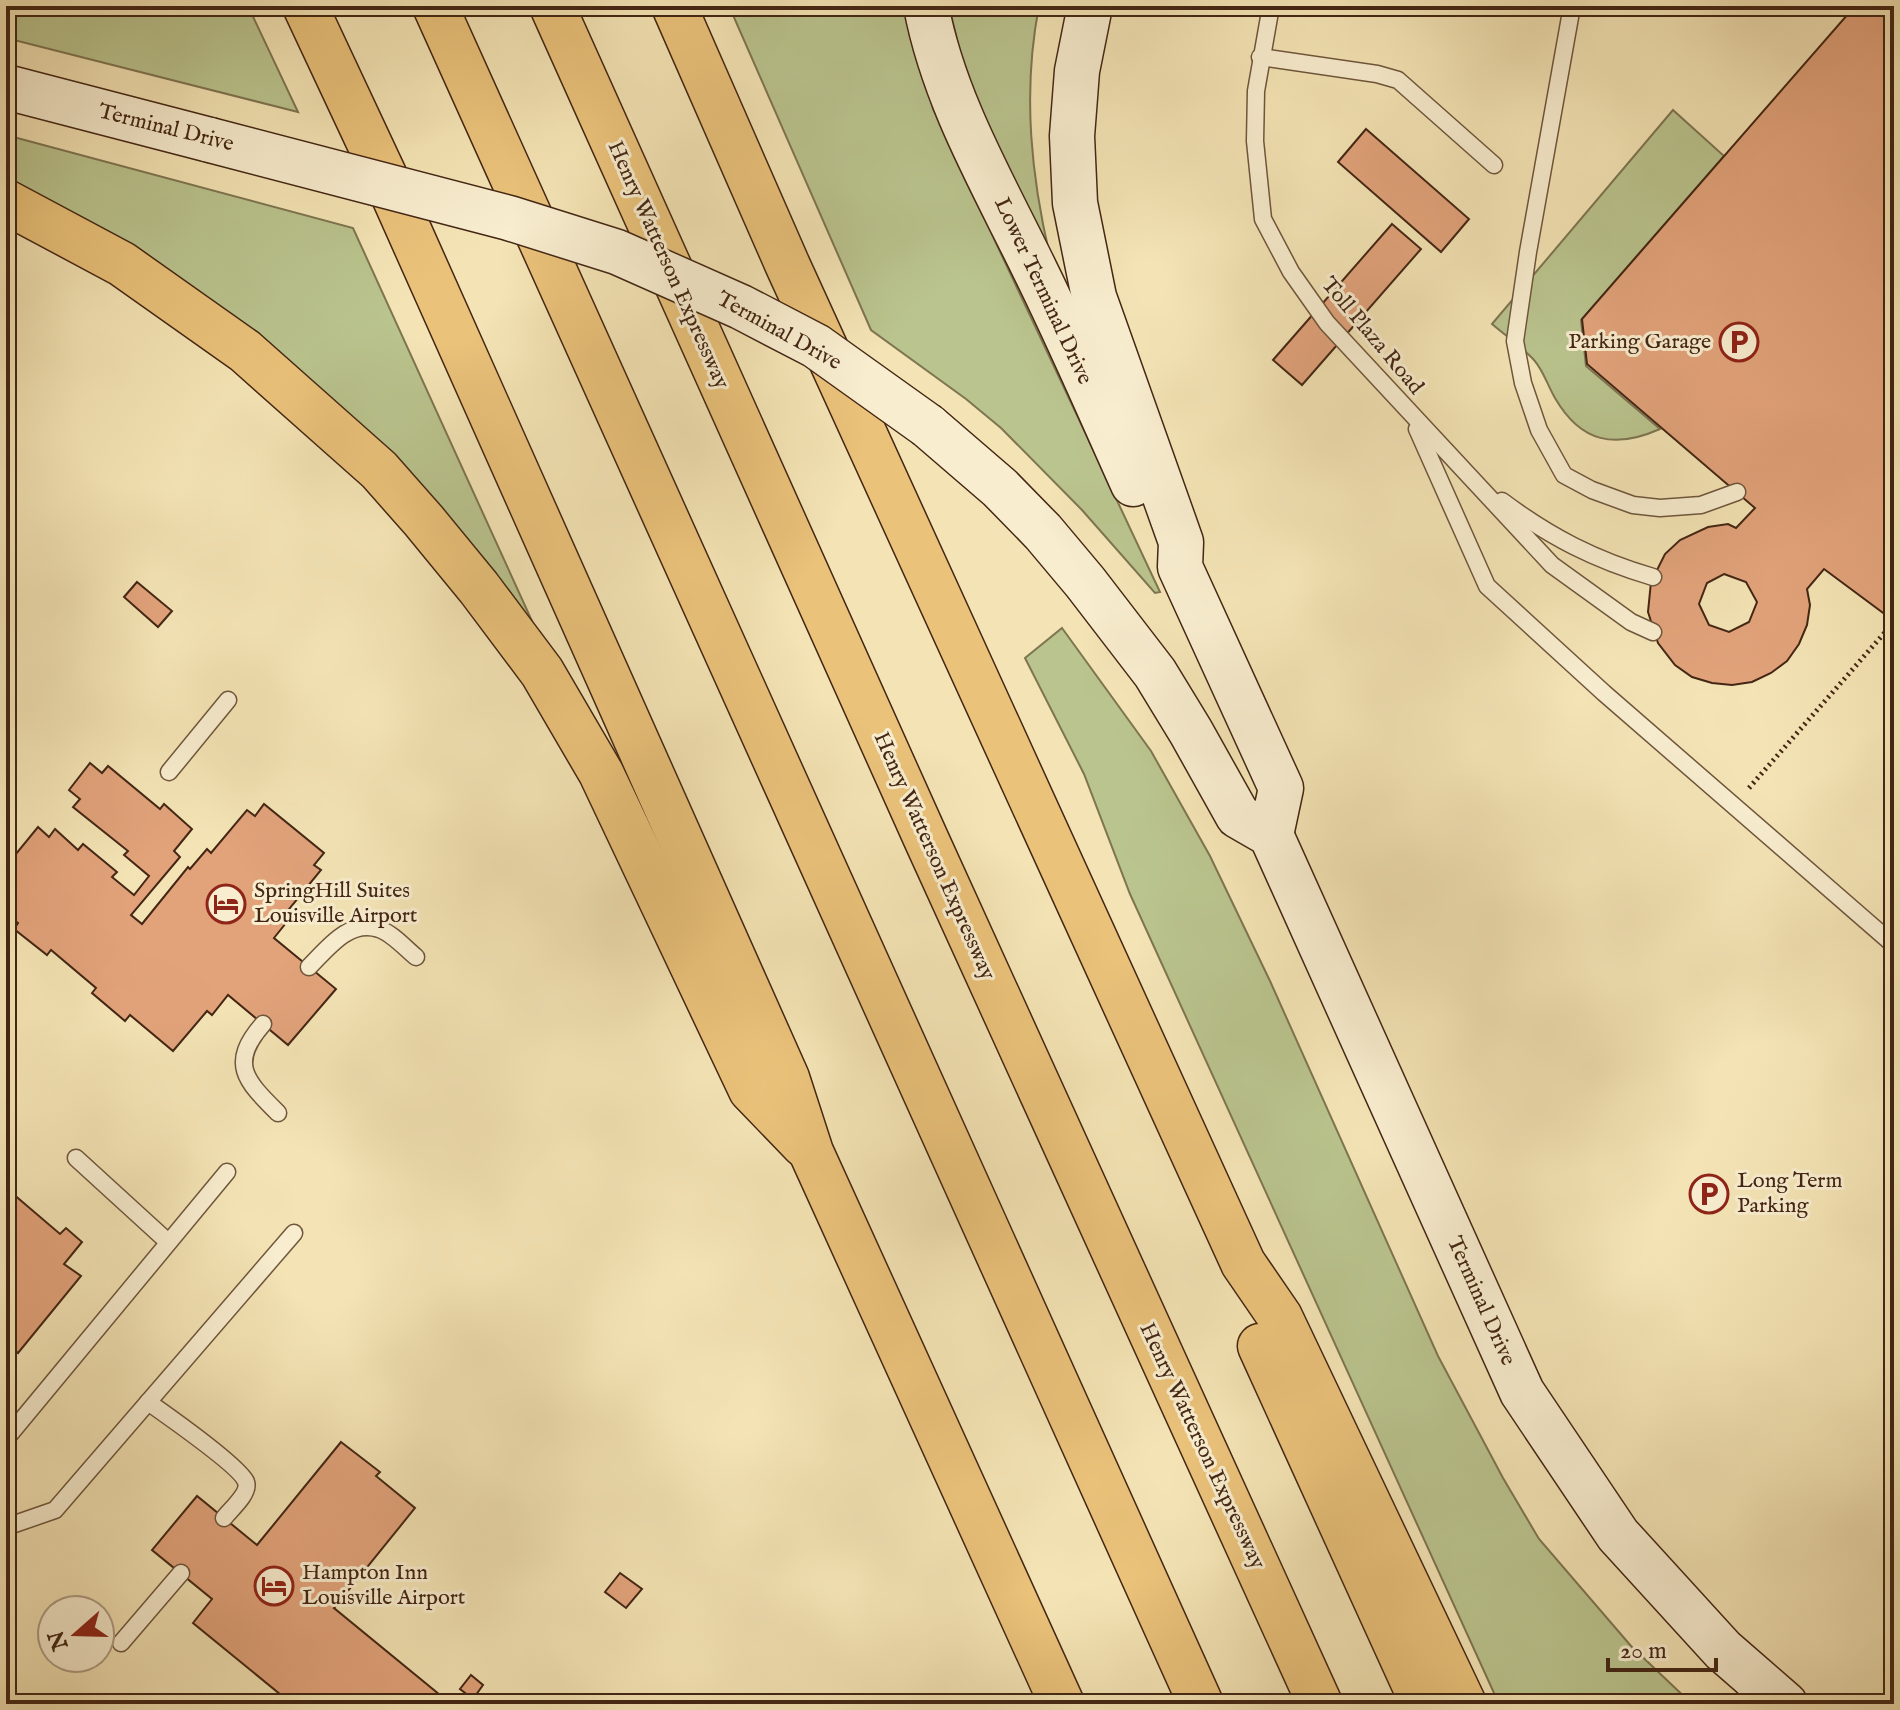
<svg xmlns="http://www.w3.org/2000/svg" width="1900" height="1710" viewBox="0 0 1900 1710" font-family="'IM FELL English',serif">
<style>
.green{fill:#bac48e;stroke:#7e7551;stroke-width:2}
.building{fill:#e2a37b;stroke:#432614;stroke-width:2;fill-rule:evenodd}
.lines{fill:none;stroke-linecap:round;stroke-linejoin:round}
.service-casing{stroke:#6f563c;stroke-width:19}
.secondary-casing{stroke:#432614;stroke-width:47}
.motorway-casing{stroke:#432614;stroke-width:47}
.path{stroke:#432614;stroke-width:5;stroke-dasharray:2 4;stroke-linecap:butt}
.service{stroke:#f8edcf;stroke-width:16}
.secondary{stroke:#f8edcf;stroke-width:44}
.motorway{stroke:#eac27a;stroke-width:44}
.secondary-bridge-casing{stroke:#432614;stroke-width:47;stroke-linecap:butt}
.secondary-bridge{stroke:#f8edcf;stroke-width:44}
.labels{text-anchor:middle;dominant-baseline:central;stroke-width:6;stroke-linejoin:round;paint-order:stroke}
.street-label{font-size:22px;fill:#432614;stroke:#f8edcf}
.poi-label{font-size:22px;fill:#432614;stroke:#f8edcf;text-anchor:start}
</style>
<rect width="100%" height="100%" fill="#f4e4b5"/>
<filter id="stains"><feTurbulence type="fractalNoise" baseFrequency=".0025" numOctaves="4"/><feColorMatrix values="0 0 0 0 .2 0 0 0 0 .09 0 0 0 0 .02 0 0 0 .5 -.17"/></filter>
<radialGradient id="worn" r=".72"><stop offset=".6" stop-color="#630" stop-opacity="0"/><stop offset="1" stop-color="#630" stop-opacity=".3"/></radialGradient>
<g class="green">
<path d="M 6,6 L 248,6 L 298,112 L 6,38 Z"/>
<path d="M 729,6 L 908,6 L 933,109 L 1160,592 L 1155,593 L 1082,510 L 1001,428 L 966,399 L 871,330 Z"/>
<path d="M 949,6 L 1039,6 C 1022,93 1031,179 1052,265 L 976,101 L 963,65 Z"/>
<path d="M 1673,110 L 1724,156 L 1581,320 L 1586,366 L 1660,429 C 1615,449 1581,443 1555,398 C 1548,386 1543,370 1534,360 C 1522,347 1506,336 1492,324 Z"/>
<path d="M 6,135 L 353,228 L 532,621 L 525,624 L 467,547 L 6,188 Z"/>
<path d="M 1062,628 L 1151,751 L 1210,856 L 1270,981 L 1438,1356 L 1503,1478 L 1539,1539 L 1631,1646 L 1692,1704 L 1499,1704 L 1130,894 L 1084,774 L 1025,658 Z"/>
</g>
<g class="building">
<path d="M 1855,6 L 1894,6 L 1894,621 L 1824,569 L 1807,589 L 1810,605 L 1807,625 L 1799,644 L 1787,661 L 1771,673 L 1752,682 L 1732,685 L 1712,683 L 1692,677 L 1675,665 L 1658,643 L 1648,612 L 1651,582 L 1665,554 L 1680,540 L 1708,527 L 1728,524 L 1736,528 L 1755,508 L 1587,364 L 1582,319 ZM 1724,574 L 1746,582 L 1757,602 L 1749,622 L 1729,632 L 1709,625 L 1699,604 L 1707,583 Z"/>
<path d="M 1366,129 L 1469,219 L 1441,252 L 1338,162 Z"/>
<path d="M 1392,224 L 1421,249 L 1302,385 L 1273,360 Z"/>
<path d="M 137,582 L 172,611 L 158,627 L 124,597 Z"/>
<path d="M 90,763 L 102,773 L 108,766 L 160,809 L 164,804 L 192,829 L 174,851 L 180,857 L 131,915 L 142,924 L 188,867 L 190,869 L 207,849 L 211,853 L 247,810 L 255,816 L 264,804 L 324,853 L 314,865 L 321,870 L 285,914 L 290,918 L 274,938 L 336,989 L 288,1045 L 228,995 L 212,1015 L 207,1011 L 173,1051 L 130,1015 L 125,1021 L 92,993 L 96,988 L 51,950 L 47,955 L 14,929 L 18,923 L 6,914 L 6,866 L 38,827 L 49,837 L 55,829 L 78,850 L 83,844 L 117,872 L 112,877 L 134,895 L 149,876 L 124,855 L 128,851 L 73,807 L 80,799 L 69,790 Z"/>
<path d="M 12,1193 L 60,1234 L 66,1228 L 82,1242 L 64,1264 L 81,1276 L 18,1353 L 6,1343 L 6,1200 Z"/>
<path d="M 341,1442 L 380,1472 L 376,1476 L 415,1508 L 334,1608 L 451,1704 L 292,1704 L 193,1623 L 212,1599 L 152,1550 L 197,1496 L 257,1545 Z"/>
<path d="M 620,1573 L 642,1589 L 626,1608 L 605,1592 Z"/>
<path d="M 471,1675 L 483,1685 L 473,1699 L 460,1689 Z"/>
</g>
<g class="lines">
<g class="service-casing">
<g id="service">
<path d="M 1271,6 L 1256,91 L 1255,141 L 1263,219 L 1291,272 L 1327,323 L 1552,565 L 1631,622 L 1653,632"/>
<path d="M 1572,6 L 1528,252 L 1515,341 L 1523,383 L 1539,430 L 1564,475 L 1592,490 L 1633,505 L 1660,508 L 1701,505 L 1737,492"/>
<path d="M 1260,57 L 1377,74 L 1398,80 L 1494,165"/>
<path d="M 1417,429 L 1487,586 L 1604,693 L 1894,945"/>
<path d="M 1502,501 C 1550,537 1595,560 1653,577"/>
<path d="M 169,772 L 228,700"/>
<path d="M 309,967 C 328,948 349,919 379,929 C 392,933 405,948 416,957"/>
<path d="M 263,1024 C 228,1064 246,1081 278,1113"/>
<path d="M 76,1158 L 168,1242"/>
<path d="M 148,1402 C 165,1414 241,1467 246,1482 C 250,1493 231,1509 224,1518"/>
<path d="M 6,1439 L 227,1172"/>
<path d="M 6,1527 L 55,1510 L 294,1233"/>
<path d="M 121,1643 L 181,1573"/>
</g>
</g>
<g class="secondary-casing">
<g id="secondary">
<path d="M 926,6 C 944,101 994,185 1036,272 C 1070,341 1101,413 1133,484"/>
<path d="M 1090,6 L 1077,71 L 1072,136 L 1075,203 L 1094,297 L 1181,542 L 1180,567 L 1281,788 L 1271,835"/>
<path d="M 6,87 L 210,140"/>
<path d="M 928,426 L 1000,488 L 1043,532 L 1085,582 L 1155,673 L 1191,732 L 1238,816 L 1271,835 L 1522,1392 L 1618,1535 L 1723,1650 L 1785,1704"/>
</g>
</g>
<g class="motorway-casing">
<g id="motorway">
<path d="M 305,6 L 387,181 L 787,1078 L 811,1152 L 1062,1704"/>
<path d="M 435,6 L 1201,1704"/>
<path d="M 552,6 L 927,841 L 1320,1704"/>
<path d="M 674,6 L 788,266 L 1243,1263 L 1280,1317 L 1464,1704"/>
<path d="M 6,202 L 122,264 L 245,351 L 379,470 L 424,521 L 479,588 L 542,672 L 601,773 L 751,1090 L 804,1145"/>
<path d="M 1260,1346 L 1423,1704"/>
</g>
</g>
<path class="path" d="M 1749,788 L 1894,622"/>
<use href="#service" class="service"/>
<use href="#secondary" class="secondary"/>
<use href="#motorway" class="motorway"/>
<g class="secondary-bridge-casing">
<path id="secondary-bridge" d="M 210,140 L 509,218 L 617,252 L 741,307 L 816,346 L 928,426"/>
</g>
<use href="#secondary-bridge" class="secondary-bridge"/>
</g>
<defs>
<g id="parking-ring" transform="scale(2)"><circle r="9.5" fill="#f8edcf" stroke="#8f2418" stroke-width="1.5"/><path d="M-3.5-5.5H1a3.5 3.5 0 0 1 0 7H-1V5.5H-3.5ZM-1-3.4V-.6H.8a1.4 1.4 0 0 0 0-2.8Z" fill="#8f2418"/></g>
<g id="hotel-ring" transform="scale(2)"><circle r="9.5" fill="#f8edcf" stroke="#8f2418" stroke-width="1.5"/><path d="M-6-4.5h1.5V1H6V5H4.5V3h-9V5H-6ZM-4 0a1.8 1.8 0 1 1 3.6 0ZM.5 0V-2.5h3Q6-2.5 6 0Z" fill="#8f2418"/></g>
</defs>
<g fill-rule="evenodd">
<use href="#parking-ring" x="1739" y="342"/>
<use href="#hotel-ring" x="226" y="904"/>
<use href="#parking-ring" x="1709" y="1194"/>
<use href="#hotel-ring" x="274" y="1586"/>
</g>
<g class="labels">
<g class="street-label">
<text transform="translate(166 128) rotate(14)">Terminal Drive</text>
<text transform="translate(668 265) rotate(66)">Henry Watterson Expressway</text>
<text transform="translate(1043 291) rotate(65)">Lower Terminal Drive</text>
<text transform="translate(779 331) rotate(29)">Terminal Drive</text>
<text transform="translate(1372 336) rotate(50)">Toll Plaza Road</text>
<text transform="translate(934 856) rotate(66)">Henry Watterson Expressway</text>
<text transform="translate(1481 1301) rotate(66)">Terminal Drive</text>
<text transform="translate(1202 1446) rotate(65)">Henry Watterson Expressway</text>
</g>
<g class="poi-label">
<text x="1711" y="342" text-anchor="end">Parking Garage</text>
<text x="254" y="891">SpringHill Suites<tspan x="254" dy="25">Louisville Airport</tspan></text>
<text x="1737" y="1181">Long Term<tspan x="1737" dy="25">Parking</tspan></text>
<text x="302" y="1573">Hampton Inn<tspan x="302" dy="25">Louisville Airport</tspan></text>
</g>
</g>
<rect width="1900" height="1710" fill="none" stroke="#f4e4b5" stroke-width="32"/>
<rect x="8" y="8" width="1884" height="1694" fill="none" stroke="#432614" stroke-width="4"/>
<rect x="16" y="16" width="1868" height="1678" fill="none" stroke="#432614" stroke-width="2"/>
<g transform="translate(76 1634) rotate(250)"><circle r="38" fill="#f8edcf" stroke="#b09d84" stroke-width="2"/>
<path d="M0-6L14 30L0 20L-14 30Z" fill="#8f2418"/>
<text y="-12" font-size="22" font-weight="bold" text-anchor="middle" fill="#432614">N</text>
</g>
<path d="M1608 1658v12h108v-12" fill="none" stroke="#432614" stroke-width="4"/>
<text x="1620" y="1658" font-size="24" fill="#432614" stroke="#f8edcf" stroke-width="6" paint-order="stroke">20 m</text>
<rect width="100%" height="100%" filter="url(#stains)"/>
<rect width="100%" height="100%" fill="url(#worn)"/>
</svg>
